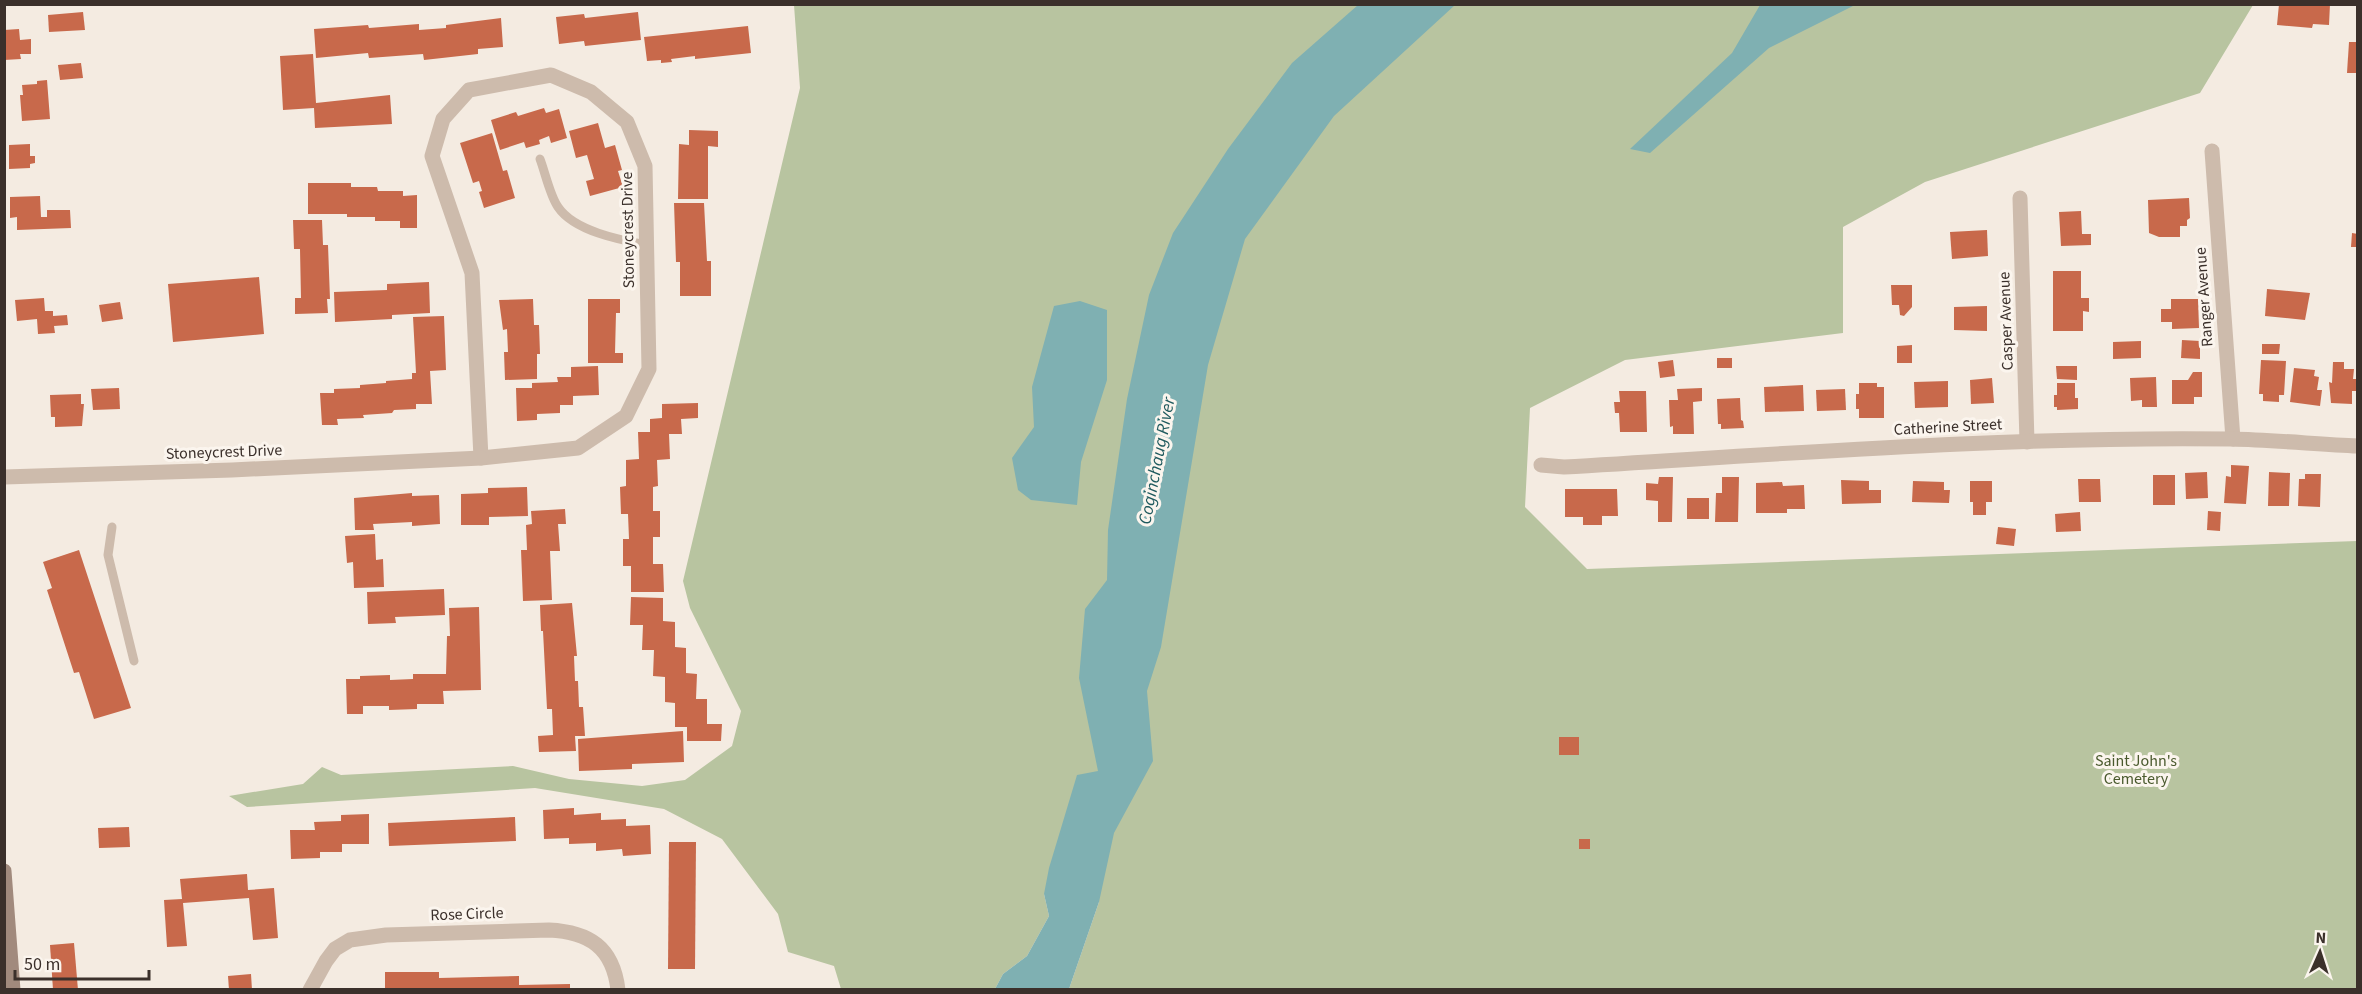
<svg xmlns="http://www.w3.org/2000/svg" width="2362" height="994" viewBox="0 0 2362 994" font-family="'Source Sans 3',sans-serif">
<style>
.green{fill:#b8c4a0}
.water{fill:#7fb0b2}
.building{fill:#c8694b}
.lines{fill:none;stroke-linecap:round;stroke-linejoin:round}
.service{stroke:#cdbbac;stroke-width:9}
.minor{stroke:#cdbbac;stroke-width:15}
.secondary{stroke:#a18a7d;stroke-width:15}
.labels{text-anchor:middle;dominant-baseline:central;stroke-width:6;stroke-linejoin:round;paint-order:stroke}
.street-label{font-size:16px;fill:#3b302b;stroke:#fbf5ee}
.park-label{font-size:16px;fill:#4a5a2e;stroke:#fbf5ee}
.water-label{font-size:18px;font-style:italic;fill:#1f5a5e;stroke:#fbf5ee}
</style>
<rect width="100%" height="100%" fill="#f4ebe1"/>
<path class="green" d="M 794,5 L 2253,5 L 2200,93 L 1925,182 L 1843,227 L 1843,333 L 1625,360 L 1530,408 L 1525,507 L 1587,569 L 2357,541 L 2357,989 L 1069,989 L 1099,902 L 1044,894 L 1049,916 L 1027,956 L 1003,974 L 995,989 L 841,989 L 834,966 L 788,952 L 778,914 L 722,839 L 664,809 L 535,788 L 247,807 L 229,796 L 303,784 L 322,767 L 341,775 L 513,766 L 569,779 L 642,786 L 685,780 L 732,746 L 741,711 L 690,608 L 683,581 L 800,88 Z"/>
<g class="water">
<path d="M 1358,5 L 1455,5 L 1334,116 L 1245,239 L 1208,365 L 1161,647 L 1147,691 L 1153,761 L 1114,833 L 1099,902 L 1069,989 L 995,989 L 1003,974 L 1027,956 L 1049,916 L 1044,894 L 1049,868 L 1077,775 L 1098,771 L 1079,678 L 1085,609 L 1107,580 L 1108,530 L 1127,399 L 1149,295 L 1173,233 L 1228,149 L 1292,63 Z"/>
<path d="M 1760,5 L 1855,5 L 1769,48 L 1650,153 L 1630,149 L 1732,53 Z"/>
<path d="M 1080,301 L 1107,310 L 1107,380 L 1081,462 L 1077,505 L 1031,500 L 1018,490 L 1012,458 L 1034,427 L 1032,387 L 1054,306 Z"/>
</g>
<g class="building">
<path d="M 2279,4 L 2330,4 L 2329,25 L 2313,24 L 2312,28 L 2277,25 Z"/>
<path d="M 83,12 L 85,30 L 49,32 L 48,15 Z"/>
<path d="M 638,12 L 641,40 L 585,46 L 584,41 L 559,44 L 556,17 L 584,14 L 585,18 Z"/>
<path d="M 501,18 L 503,47 L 478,49 L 478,54 L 424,60 L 423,54 L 369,58 L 368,53 L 316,58 L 314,29 L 368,25 L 369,28 L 419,24 L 419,30 L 446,28 L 446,25 Z"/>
<path d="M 748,26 L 751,53 L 695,59 L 695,56 L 671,59 L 672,62 L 661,63 L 661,60 L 647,61 L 644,37 Z"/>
<path d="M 19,29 L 20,40 L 31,39 L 31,54 L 20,54 L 21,59 L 4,60 L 4,30 Z"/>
<path d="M 2349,42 L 2358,42 L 2358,73 L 2347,73 Z"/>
<path d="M 313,54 L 316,103 L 390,95 L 392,124 L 315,128 L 314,108 L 283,110 L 280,56 Z"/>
<path d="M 81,63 L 83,78 L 60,80 L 58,65 Z"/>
<path d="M 47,80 L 50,119 L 22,121 L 20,95 L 23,95 L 22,85 L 37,84 L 37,81 Z"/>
<path d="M 544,108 L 546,113 L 559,109 L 567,138 L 551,143 L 549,136 L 539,140 L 540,144 L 526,148 L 524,142 L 500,150 L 491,120 L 516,112 L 518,116 Z"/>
<path d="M 598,123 L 605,148 L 615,145 L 622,170 L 618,171 L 623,187 L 590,196 L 586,181 L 594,179 L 587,155 L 576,158 L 569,131 Z"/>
<path d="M 689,130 L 718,131 L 718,147 L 708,146 L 708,199 L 678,199 L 679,144 L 689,145 Z"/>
<path d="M 492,133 L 503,171 L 507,170 L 515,198 L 484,208 L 479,192 L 482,191 L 479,181 L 473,183 L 460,143 Z"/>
<path d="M 30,144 L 30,156 L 35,156 L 35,163 L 30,164 L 30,168 L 9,169 L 9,145 Z"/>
<path d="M 308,183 L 351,183 L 351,187 L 377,187 L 378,191 L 403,191 L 403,196 L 417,195 L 417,228 L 400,228 L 400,221 L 375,221 L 375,217 L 347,217 L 347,214 L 308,214 Z"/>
<path d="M 40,196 L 41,217 L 47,217 L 47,210 L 70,210 L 71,228 L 17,230 L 17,217 L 10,218 L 10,197 Z"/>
<path d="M 2189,198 L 2190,218 L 2187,220 L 2187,226 L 2180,226 L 2180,237 L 2159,237 L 2149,233 L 2148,200 Z"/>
<path d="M 674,203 L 704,203 L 707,261 L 711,261 L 711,296 L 680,296 L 680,262 L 676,262 Z"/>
<path d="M 2081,211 L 2082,234 L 2091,234 L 2091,245 L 2061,246 L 2059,212 Z"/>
<path d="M 293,220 L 322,220 L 323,245 L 328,245 L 330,299 L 327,299 L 328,313 L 295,314 L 295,298 L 301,298 L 300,249 L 294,249 Z"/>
<path d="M 1987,230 L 1988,256 L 1952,259 L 1950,232 Z"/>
<path d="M 2352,233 L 2358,234 L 2358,247 L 2351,247 Z"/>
<path d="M 2053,271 L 2081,271 L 2081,298 L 2089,298 L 2089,312 L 2083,311 L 2083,331 L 2053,331 Z"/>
<path d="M 259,277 L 264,334 L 173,342 L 168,284 Z"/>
<path d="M 429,282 L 430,313 L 392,315 L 392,319 L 335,322 L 334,292 L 387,290 L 387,284 Z"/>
<path d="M 1891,285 L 1912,285 L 1912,307 L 1904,316 L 1900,315 L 1899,305 L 1892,305 Z"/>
<path d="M 2267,289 L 2310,293 L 2305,320 L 2265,316 Z"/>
<path d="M 44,298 L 45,311 L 53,311 L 53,316 L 67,315 L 68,325 L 54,326 L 55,333 L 38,334 L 37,319 L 17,321 L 15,300 Z"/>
<path d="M 533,299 L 534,325 L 539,325 L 540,354 L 537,354 L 537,379 L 505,380 L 504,352 L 508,352 L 507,329 L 503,330 L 499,300 Z"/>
<path d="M 588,299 L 620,299 L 620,313 L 616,313 L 615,353 L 623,353 L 623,363 L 588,363 Z"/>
<path d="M 2171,299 L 2198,299 L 2199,328 L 2172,329 L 2172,322 L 2161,322 L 2161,309 L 2171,309 Z"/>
<path d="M 120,302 L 123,319 L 102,322 L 99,305 Z"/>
<path d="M 1987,306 L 1987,331 L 1954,330 L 1954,307 Z"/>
<path d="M 444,316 L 446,370 L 430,371 L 432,404 L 416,404 L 416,409 L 394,410 L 392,413 L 363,415 L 364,418 L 337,419 L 338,425 L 322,425 L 320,393 L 334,393 L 334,389 L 360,388 L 360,385 L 386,383 L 386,381 L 412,379 L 412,373 L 416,373 L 413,317 Z"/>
<path d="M 2182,340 L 2200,341 L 2200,359 L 2181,358 Z"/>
<path d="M 2141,341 L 2141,358 L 2113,359 L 2113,342 Z"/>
<path d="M 2262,344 L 2280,344 L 2279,354 L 2262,354 Z"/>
<path d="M 1912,345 L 1912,363 L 1897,363 L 1897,346 Z"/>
<rect x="1717" y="358" width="15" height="10"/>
<path d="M 1673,360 L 1675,376 L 1660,378 L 1658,362 Z"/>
<path d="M 2261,360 L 2286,361 L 2284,395 L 2279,395 L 2279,402 L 2263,401 L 2263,394 L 2259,394 Z"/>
<path d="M 2333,362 L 2344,362 L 2344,369 L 2354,369 L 2353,379 L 2358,379 L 2358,391 L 2352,391 L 2352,404 L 2331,403 L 2329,382 L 2332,383 Z"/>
<path d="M 598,366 L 599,395 L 573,396 L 573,405 L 560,405 L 560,413 L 537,414 L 537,420 L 517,421 L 516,388 L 532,388 L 532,383 L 558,382 L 557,377 L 571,377 L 571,367 Z"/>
<path d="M 2056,366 L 2077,366 L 2077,380 L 2057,379 Z"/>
<path d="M 2294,368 L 2315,370 L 2314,376 L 2319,377 L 2317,390 L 2322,390 L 2320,406 L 2290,402 Z"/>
<path d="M 2193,372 L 2202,372 L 2202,397 L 2194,397 L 2194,404 L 2172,404 L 2172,380 L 2188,380 Z"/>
<path d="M 2156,377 L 2157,407 L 2142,407 L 2142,400 L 2131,401 L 2130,378 Z"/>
<path d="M 1992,378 L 1994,403 L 1971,404 L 1970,380 Z"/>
<path d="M 1948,381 L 1948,407 L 1915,408 L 1914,382 Z"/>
<path d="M 1859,383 L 1877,383 L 1877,387 L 1884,387 L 1884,418 L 1859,418 L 1859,409 L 1856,409 L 1856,394 L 1859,394 Z"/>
<path d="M 2057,383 L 2075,383 L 2075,398 L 2078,398 L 2078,409 L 2057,410 L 2057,407 L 2054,407 L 2054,395 L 2057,395 Z"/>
<path d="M 1803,385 L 1804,411 L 1765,412 L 1764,387 Z"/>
<path d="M 119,388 L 120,409 L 93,410 L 91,389 Z"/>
<path d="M 1702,388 L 1702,401 L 1693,402 L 1694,434 L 1673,434 L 1673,426 L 1670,427 L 1669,400 L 1678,400 L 1677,389 Z"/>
<path d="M 1845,389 L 1846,410 L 1817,411 L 1816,390 Z"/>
<path d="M 1619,391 L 1646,391 L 1647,432 L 1620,432 L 1619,413 L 1615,413 L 1614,402 L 1620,402 Z"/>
<path d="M 81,394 L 81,404 L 84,404 L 82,426 L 55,427 L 55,417 L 51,417 L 50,395 Z"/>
<path d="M 1740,398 L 1741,420 L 1743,421 L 1744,428 L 1721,429 L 1721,424 L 1718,424 L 1717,399 Z"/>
<path d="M 698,403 L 698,418 L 681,419 L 682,434 L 669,434 L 670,459 L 657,460 L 658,486 L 653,487 L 653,511 L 660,511 L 660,537 L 653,537 L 653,564 L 663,564 L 664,592 L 631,592 L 631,566 L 623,566 L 623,539 L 629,539 L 628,514 L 621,514 L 620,487 L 626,486 L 626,460 L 639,459 L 638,432 L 650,432 L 650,419 L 662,418 L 662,404 Z"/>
<path d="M 2231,465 L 2249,466 L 2246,504 L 2224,503 L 2226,476 L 2231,477 Z"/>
<path d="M 2207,472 L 2208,498 L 2186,499 L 2185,473 Z"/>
<path d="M 2269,472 L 2290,473 L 2289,506 L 2268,506 Z"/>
<path d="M 2305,474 L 2321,474 L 2320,507 L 2298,506 L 2299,479 L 2305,479 Z"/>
<rect x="2153" y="475" width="22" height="30"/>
<path d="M 1659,477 L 1673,477 L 1672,522 L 1658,522 L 1658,501 L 1646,500 L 1646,483 L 1658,484 Z"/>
<path d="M 1722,477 L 1739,477 L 1738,522 L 1715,522 L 1716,493 L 1722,493 Z"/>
<path d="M 2078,479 L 2100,479 L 2101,502 L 2079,502 Z"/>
<path d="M 1841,480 L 1869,481 L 1869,490 L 1881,490 L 1881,503 L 1842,504 Z"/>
<path d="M 1913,481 L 1944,482 L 1944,490 L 1950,490 L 1949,503 L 1912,502 Z"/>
<path d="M 1970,481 L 1992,481 L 1992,502 L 1986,502 L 1986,515 L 1973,515 L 1973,502 L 1970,502 Z"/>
<path d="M 1782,482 L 1783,486 L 1804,485 L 1805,509 L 1787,509 L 1787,513 L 1756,513 L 1756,483 Z"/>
<path d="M 527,487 L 528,516 L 489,517 L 489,525 L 461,525 L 461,494 L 488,493 L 488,488 Z"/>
<path d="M 1565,489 L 1617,489 L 1618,516 L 1602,516 L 1602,525 L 1583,525 L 1583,517 L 1565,517 Z"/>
<path d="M 412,493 L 412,496 L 439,495 L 440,524 L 412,526 L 412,522 L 373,524 L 374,530 L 355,530 L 354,498 Z"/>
<rect x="1687" y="498" width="22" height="21"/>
<path d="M 565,509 L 566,524 L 558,524 L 560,551 L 550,551 L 552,600 L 523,601 L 521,550 L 527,550 L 526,525 L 532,524 L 531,511 Z"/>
<path d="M 2208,511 L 2221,512 L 2220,531 L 2207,530 Z"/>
<path d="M 2080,512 L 2081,531 L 2056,532 L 2055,514 Z"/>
<path d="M 1998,527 L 2016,529 L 2014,546 L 1996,544 Z"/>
<path d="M 375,534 L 376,560 L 383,559 L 384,587 L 354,588 L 353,562 L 347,563 L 345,536 Z"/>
<path d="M 79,550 L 131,708 L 94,719 L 79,672 L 74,673 L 47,590 L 52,588 L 43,562 Z"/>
<path d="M 444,589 L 445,615 L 395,617 L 396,623 L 368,624 L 367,592 Z"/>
<path d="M 631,597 L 663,598 L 663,621 L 675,622 L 675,647 L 686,648 L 686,673 L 697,674 L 696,699 L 707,699 L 707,724 L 722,724 L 721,741 L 687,741 L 687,727 L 675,727 L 675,703 L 665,702 L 665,677 L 653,676 L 654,650 L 642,650 L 643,625 L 630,625 Z"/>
<path d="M 572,603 L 577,656 L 574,656 L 575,681 L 578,681 L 579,707 L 583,707 L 585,736 L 575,736 L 576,751 L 539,752 L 538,736 L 553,735 L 552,709 L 547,709 L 543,631 L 541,631 L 540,605 Z"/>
<path d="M 479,607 L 481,690 L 443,691 L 444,704 L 417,704 L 417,709 L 389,710 L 389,706 L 363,706 L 363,714 L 347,714 L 346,679 L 360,679 L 360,676 L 390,675 L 390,680 L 413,679 L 413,674 L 446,674 L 447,636 L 450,636 L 449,608 Z"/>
<path d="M 683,731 L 684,762 L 632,764 L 632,769 L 579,771 L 578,739 Z"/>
<rect x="1559" y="737" width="20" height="18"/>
<path d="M 574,808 L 574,815 L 601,813 L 601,820 L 626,819 L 626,826 L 650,825 L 651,854 L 623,856 L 622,849 L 596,851 L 596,843 L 569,844 L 569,838 L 544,839 L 543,810 Z"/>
<path d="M 369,814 L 369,844 L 342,844 L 342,852 L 320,852 L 320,858 L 291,859 L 290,830 L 315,830 L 314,822 L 341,821 L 341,815 Z"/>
<path d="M 515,817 L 516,841 L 389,846 L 388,823 Z"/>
<path d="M 129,827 L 130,847 L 99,848 L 98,828 Z"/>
<rect x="1579" y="839" width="11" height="10"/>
<path d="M 669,842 L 696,842 L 695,969 L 668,969 Z"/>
<path d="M 247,874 L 248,890 L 274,888 L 278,938 L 253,940 L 249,898 L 183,903 L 187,946 L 167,947 L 164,900 L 182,899 L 180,879 Z"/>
<path d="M 74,943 L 78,990 L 53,990 L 50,945 Z"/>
<path d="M 385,972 L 439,972 L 439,978 L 519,976 L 519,985 L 570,984 L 570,990 L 385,990 Z"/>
<path d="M 251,974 L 252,990 L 229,990 L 228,976 Z"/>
</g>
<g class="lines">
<g class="service">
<path d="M 540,159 C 545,172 550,196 558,207 C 574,231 620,240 647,245"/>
<path d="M 112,527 L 108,555 L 134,661"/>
</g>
<g class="minor">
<path d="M 551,75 L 591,92 L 627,122 L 645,166 L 649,369 L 626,416 L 578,448 L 481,458 L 472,273 L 432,156 L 443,119 L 469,90 Z"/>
<path d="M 2212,151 L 2233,439"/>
<path d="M 2020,198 L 2027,442"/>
<path d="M 1541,465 L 1564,467 C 1786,454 2008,436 2231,439 C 2273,440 2315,444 2358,446"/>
<path d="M 4,477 L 232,470 L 481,458"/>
<path d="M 310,990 L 326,961 L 335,949 L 350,940 L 386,935 L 549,930 C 589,932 613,947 618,990"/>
</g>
<path class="secondary" d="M 4,871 L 13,990"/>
</g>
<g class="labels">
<g class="street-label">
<text transform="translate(628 230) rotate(-91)">Stoneycrest Drive</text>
<text transform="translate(2204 297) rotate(-94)">Ranger Avenue</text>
<text transform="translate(2006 321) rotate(-92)">Casper Avenue</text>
<text transform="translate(1948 427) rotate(-3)">Catherine Street</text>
<text transform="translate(224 452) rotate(-2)">Stoneycrest Drive</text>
<text transform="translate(467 914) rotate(-2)">Rose Circle</text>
</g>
<g class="park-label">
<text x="2136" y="761">Saint John's<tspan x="2136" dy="18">Cemetery</tspan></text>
</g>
<g class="water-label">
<text transform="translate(1157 461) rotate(-79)">Coginchaug River</text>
</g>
</g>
<rect width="2362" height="994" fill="none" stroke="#3b302b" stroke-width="12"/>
<g transform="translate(2320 952) rotate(3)" stroke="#fbf5ee" stroke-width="4.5" paint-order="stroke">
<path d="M0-4.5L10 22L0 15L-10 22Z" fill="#3b302b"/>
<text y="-9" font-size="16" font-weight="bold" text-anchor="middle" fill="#3b302b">N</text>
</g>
<path d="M15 970v9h134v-9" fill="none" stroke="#3b302b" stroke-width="3"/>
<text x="24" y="970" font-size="18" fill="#3b302b" stroke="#fbf5ee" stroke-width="4.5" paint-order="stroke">50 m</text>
</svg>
